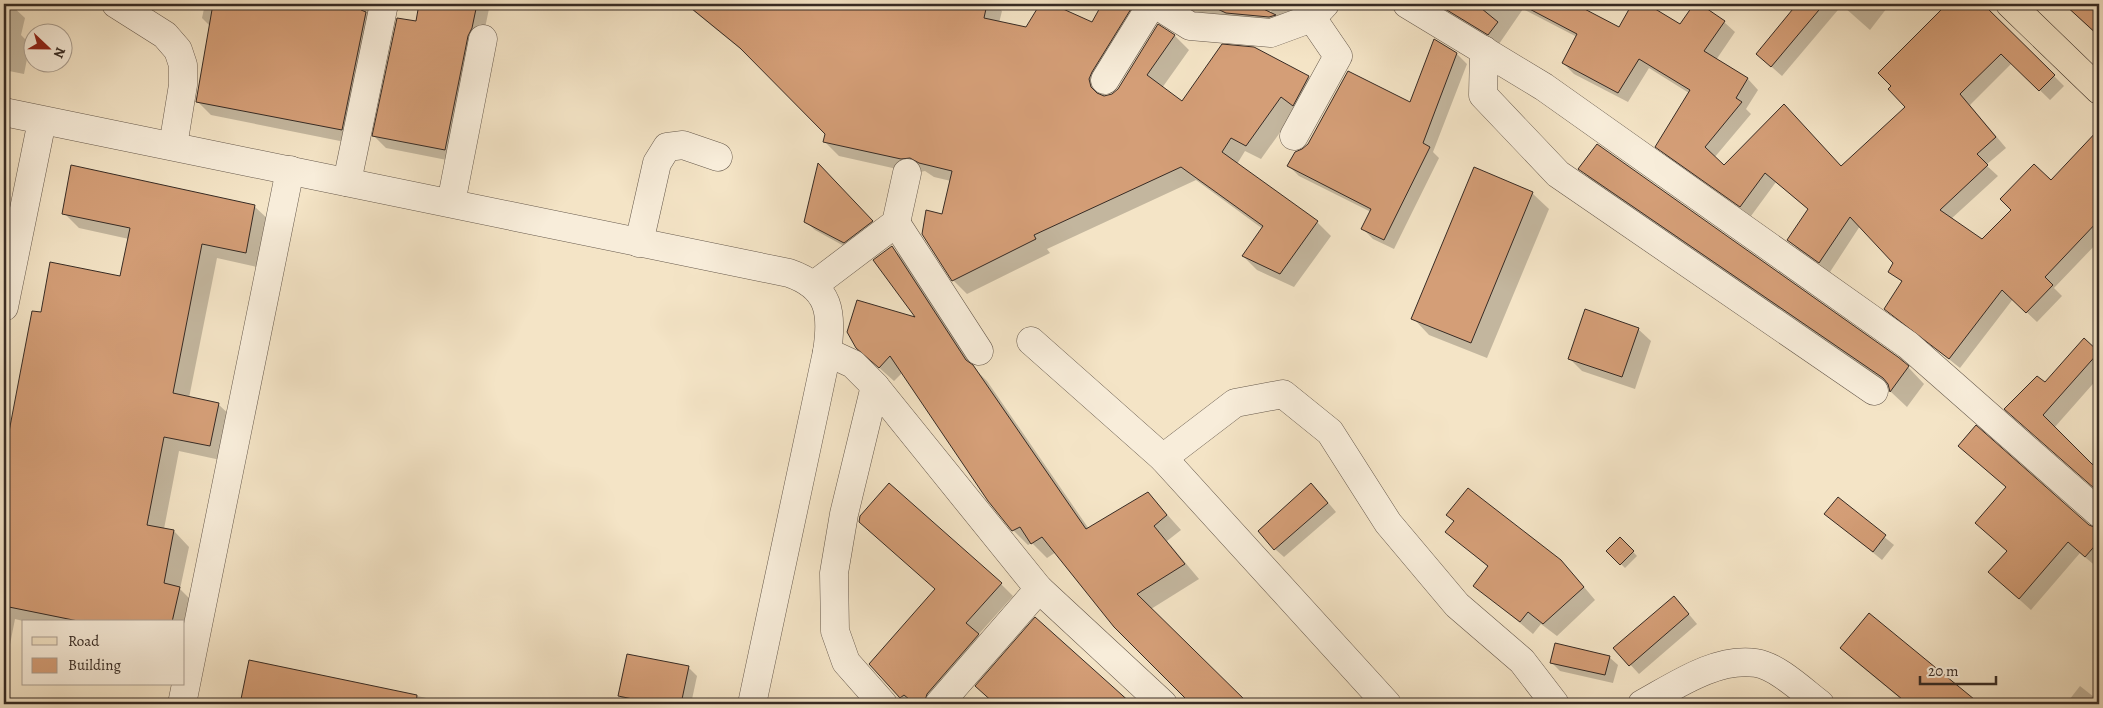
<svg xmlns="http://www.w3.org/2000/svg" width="2103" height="708" viewBox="0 0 2103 708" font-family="Alegreya,serif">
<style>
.shadow{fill:#0003}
.building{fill:#d49e77;stroke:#372b24}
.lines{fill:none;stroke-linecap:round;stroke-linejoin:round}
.minor-casing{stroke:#66594c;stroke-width:29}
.major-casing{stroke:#372b24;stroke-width:29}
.minor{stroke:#f8edda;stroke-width:28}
.major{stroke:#f4e4c6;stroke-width:28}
</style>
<rect width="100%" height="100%" fill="#f4e4c6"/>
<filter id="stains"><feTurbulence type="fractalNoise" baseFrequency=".004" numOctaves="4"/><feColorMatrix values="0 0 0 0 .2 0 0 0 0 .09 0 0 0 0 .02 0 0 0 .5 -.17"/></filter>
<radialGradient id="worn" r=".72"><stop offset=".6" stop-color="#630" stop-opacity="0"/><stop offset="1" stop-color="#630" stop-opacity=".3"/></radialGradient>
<g class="shadow">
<path d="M 4,4 L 10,4 L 25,18 L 21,35 L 30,44 L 24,74 L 4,70 Z"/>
<path d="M 205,4 L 378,4 L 355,144 L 211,115 L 197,101 L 210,26 L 202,18 Z"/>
<path d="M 421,4 L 490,4 L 457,162 L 386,148 L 374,136 L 417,23 Z"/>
<path d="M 685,4 L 995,4 L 1002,11 L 999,23 L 1027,29 L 1041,4 L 1049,4 L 1093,24 L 1103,4 L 1161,4 L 1105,86 L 1104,96 L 1114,95 L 1158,26 L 1175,36 L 1189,50 L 1162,88 L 1182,102 L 1308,77 L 1322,91 L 1296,110 L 1261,159 L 1245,151 L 1237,164 L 1317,222 L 1331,236 L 1294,287 L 1257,270 L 1243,256 L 1263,229 L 1196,180 L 1047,249 L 1050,253 L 967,294 L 953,280 L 943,216 L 951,181 L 934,177 L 925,171 L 915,173 L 839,156 L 825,142 L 826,134 L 755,61 Z"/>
<path d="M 1176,4 L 1250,4 L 1270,13 L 1276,4 L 1322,4 L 1241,27 L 1215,14 L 1209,23 Z"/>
<path d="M 1432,4 L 1583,4 L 1580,8 L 1620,29 L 1633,4 L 1645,4 L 1681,26 L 1697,4 L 1724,22 L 1735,32 L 1716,60 L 1748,79 L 1758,90 L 1746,109 L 1751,114 L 1714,158 L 1724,167 L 1841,167 L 1907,107 L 1944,8 L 1940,4 L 1982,4 L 2064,86 L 2050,100 L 2012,63 L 1970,105 L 2006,148 L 1986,165 L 1998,176 L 1951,219 L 1983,241 L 2051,182 L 2099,131 L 2099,241 L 2054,288 L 2062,296 L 2037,322 L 2013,299 L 1960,368 L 1886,309 L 1903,283 L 1890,271 L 1895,263 L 1860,226 L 1830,272 L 1799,250 L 1788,240 L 1809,210 L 1776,182 L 1751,216 L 1667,157 L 1657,146 L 1689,93 L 1649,68 L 1628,102 L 1574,74 L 1563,63 L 1577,37 L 1523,9 L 1499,44 Z"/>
<path d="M 1720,4 L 1730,4 L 1726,9 Z"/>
<path d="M 1799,4 L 1843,4 L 1782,76 L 1757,54 Z"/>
<path d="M 1847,4 L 1890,4 L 1870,30 L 1844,7 Z"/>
<path d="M 2064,4 L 2092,4 L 2096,8 L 2099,4 L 2099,37 Z"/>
<path d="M 1457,54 L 1467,64 L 1433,152 L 1439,158 L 1394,249 L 1373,239 L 1363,229 L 1371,212 L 1299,176 L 1289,166 L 1411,104 Z"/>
<path d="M 819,165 L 881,230 L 853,251 L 815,230 L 806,222 Z"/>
<path d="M 1580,169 L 1908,367 L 1924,384 L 1907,407 L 1891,392 L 1890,387 L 1596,185 Z"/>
<path d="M 4,184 L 10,191 L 4,223 Z"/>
<path d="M 1532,193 L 1549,209 L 1487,358 L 1429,335 L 1413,318 Z"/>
<path d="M 254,206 L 270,221 L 261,268 L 217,258 L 189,398 L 218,404 L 234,419 L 225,461 L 179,451 L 164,529 L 174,531 L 189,547 L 180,589 L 194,603 L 184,654 L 184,622 L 27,622 L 15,619 L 4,675 L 4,465 L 33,312 L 42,314 L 121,278 L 129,239 L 79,228 L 64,213 Z"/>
<path d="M 892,247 L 906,262 L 978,372 L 987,381 L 1089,529 L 1148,493 L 1181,530 L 1167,541 L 1199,579 L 1151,609 L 1247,704 L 1192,704 L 1115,626 L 1056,552 L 1047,558 L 1032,543 L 1028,545 L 1013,530 L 989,501 L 903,372 L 894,381 L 857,348 L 918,320 Z"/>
<path d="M 1638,329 L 1651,341 L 1635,389 L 1582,371 L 1570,359 Z"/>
<path d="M 2084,340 L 2099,353 L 2099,377 L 2054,428 L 2091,464 L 2099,456 L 2099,492 L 2018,420 L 2045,383 Z"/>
<path d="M 1972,458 L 2099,532 L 2098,568 L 2080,553 L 2031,610 L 2002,584 L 1990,572 L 2008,552 L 1976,523 L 2007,488 Z"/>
<path d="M 1320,493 L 1336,512 L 1284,557 L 1275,549 Z"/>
<path d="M 1838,499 L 1894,545 L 1882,560 L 1826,514 Z"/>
<path d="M 1448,515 L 1573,574 L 1595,600 L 1557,636 L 1541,624 L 1533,634 L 1475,585 L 1489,568 L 1447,532 L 1455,522 Z"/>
<path d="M 1620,538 L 1637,556 L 1625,568 L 1608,551 Z"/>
<path d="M 1001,584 L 1013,596 L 978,635 L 990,647 L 940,704 L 908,704 L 870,664 Z"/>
<path d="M 1682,606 L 1697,624 L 1639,674 L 1615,648 Z"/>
<path d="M 1869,615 L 1978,704 L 1907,704 L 1855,661 L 1842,648 Z"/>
<path d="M 1036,619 L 1130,704 L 993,704 L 977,686 Z"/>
<path d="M 1609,657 L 1618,665 L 1613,683 L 1560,671 L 1552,663 Z"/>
<path d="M 250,661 L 455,704 L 241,704 Z"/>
<path d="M 688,667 L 697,676 L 691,704 L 628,704 L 620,696 Z"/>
<path d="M 2080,686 L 2099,701 L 2099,704 L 2066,704 Z"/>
<path d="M 1460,698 L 1467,704 L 1453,704 Z"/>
</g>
<g class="building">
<path d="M 213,4 L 362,4 L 361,10 L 366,12 L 342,130 L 196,102 Z"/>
<path d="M 419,4 L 477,4 L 472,28 L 468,36 L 445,150 L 372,136 L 397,18 L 416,21 Z"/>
<path d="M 686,4 L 987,4 L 984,18 L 1026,27 L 1040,4 L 1052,4 L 1092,22 L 1102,4 L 1134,4 L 1092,72 L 1089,79 L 1091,87 L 1097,93 L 1104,96 L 1112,94 L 1118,89 L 1158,24 L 1175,35 L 1147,75 L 1182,101 L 1222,44 L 1254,47 L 1309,76 L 1293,106 L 1281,97 L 1246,146 L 1231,138 L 1222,152 L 1318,221 L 1280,274 L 1242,256 L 1263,226 L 1181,167 L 1034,235 L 1036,239 L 952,281 L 922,234 L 926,210 L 942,214 L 952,171 L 919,163 L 910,158 L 901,159 L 823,142 L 825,134 L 740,48 Z"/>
<path d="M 1207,4 L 1253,4 L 1276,15 L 1269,17 L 1226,13 Z"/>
<path d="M 1437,4 L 1476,4 L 1498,22 L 1488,35 Z"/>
<path d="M 1520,4 L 1575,4 L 1619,27 L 1632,4 L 1647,4 L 1680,24 L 1694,4 L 1700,4 L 1725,21 L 1704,51 L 1748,78 L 1736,98 L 1742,102 L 1705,147 L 1724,165 L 1784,104 L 1841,166 L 1905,107 L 1888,89 L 1891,86 L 1878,73 L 1947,4 L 1983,4 L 2055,75 L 2039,91 L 2001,54 L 1960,94 L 1996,137 L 1977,154 L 1988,165 L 1940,210 L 1982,239 L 2011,210 L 2000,199 L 2034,164 L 2051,180 L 2099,129 L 2099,220 L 2045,277 L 2053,285 L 2026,313 L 2002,290 L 1949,359 L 1884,309 L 1902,281 L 1888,272 L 1893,263 L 1850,217 L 1819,263 L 1787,240 L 1808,209 L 1765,173 L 1740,207 L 1655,147 L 1690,90 L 1639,59 L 1618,93 L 1562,63 L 1577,34 Z"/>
<path d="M 1797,4 L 1824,4 L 1771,67 L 1756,54 Z"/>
<path d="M 2064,4 L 2099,4 L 2099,36 Z"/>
<path d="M 1434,39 L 1457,53 L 1423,143 L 1430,147 L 1384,240 L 1361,229 L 1371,209 L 1287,166 L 1295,152 L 1302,149 L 1308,144 L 1348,71 L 1410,102 Z"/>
<path d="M 1597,144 L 1898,357 L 1909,366 L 1890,392 L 1888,384 L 1883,378 L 1578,169 Z"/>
<path d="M 818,163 L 873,221 L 844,243 L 804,222 Z"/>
<path d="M 71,165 L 255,205 L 246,253 L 202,244 L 173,393 L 219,403 L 210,446 L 164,437 L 147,525 L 174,530 L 164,583 L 180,587 L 172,622 L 83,622 L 4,606 L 4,458 L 32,311 L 41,312 L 50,262 L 120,276 L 130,228 L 62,214 Z"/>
<path d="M 1474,167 L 1533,192 L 1471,343 L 1411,319 Z"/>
<path d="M 892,246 L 966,360 L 973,365 L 1086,529 L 1148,492 L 1167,515 L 1154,526 L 1185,564 L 1137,594 L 1249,704 L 1191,704 L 1114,627 L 1042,537 L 1031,544 L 1020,527 L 1012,531 L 988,501 L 890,356 L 879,368 L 856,348 L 847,332 L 857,300 L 915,317 L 873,260 Z"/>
<path d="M 1585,309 L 1639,328 L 1622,377 L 1568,359 Z"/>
<path d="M 2084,338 L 2099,352 L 2043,415 L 2099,471 L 2099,485 L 2095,489 L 2004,409 L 2037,376 L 2045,382 Z"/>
<path d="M 1976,425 L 2089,525 L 2099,529 L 2099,541 L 2085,557 L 2068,542 L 2019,599 L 1988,572 L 2007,551 L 1975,523 L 2006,487 L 1958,446 Z"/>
<path d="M 889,483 L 1002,583 L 966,623 L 979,634 L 927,694 L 924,704 L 915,704 L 904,695 L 900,698 L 869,664 L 935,589 L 859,522 L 860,516 Z"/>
<path d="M 1311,483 L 1328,503 L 1274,550 L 1258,531 Z"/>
<path d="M 1468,488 L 1561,560 L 1584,587 L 1543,624 L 1528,612 L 1520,622 L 1473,586 L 1488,566 L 1445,532 L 1454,521 L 1446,515 Z"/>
<path d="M 1838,497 L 1886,535 L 1873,552 L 1824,514 Z"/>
<path d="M 1620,537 L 1634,551 L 1620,565 L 1606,551 Z"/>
<path d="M 1674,596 L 1689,614 L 1629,666 L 1613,648 Z"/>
<path d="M 1869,613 L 1980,704 L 1908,704 L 1840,648 Z"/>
<path d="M 1035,617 L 1132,704 L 995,704 L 975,686 Z"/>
<path d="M 1555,643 L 1610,656 L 1605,675 L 1550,663 Z"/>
<path d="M 627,654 L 689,666 L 681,704 L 658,704 L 618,696 Z"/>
<path d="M 249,660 L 417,695 L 416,704 L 240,704 Z"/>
</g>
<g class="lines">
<g class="minor-casing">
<g id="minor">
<path d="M 116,4 L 165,35 L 178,50 L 183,65 L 183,85 L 173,146"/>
<path d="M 1155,4 L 1190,26 L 1271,33 L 1312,18 L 1325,4"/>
<path d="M 1407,4 L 1544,87 L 1908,345 L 2099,513"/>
<path d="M 1484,50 L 1483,95 L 1558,174 L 1874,391"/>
<path d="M 1105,80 L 1152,4"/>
<path d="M 4,112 L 789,273 C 830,287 833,313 827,352 L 853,364 L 875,386"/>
<path d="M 1294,136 L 1338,56 L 1312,18"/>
<path d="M 347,182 L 384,4"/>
<path d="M 451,203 L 483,39"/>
<path d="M 896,223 L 979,351"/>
<path d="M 639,243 L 657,163 L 667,147 L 683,145 L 718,157"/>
<path d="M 814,285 L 896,223 L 907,173"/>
<path d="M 4,307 L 42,121"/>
<path d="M 1031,341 L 1163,458 L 1387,704"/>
<path d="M 1163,458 L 1235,403 L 1283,394 L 1330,432 L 1388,523 L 1457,605 L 1522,661 L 1555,704"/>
<path d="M 182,704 L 290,170"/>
<path d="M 752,704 L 827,352"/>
<path d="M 883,704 L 846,662 L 835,631 L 834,573 L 844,514 L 875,386 L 1039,589 L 1163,704"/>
<path d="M 939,704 L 1039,589"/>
<path d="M 1642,704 C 1675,686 1716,657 1756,663 C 1777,666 1804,692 1820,704"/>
</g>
</g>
<g class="major-casing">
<path id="major" d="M 2010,4 L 2099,90"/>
</g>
<use href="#minor" class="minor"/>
<use href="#major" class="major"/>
</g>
<rect width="2103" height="708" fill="none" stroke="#f4e4c6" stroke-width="20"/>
<rect x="5" y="5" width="2093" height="698" fill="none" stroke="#372b24" stroke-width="2.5"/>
<rect x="10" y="10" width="2083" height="688" fill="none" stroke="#372b24"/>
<rect x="22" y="620" width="162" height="65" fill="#f8edda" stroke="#ab9f91"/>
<rect x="32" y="637" width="25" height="8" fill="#f4e4c6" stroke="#ab9f91"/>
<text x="68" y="646" font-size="15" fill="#372b24">Road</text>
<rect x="32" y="658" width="25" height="15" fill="#d49e77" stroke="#ab9f91"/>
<text x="68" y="670" font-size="15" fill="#372b24">Building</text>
<g transform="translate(48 48) rotate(112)"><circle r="24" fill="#f8edda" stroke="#ab9f91"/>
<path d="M0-4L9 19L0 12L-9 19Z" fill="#8f2418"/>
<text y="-8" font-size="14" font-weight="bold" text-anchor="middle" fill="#372b24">N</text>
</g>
<path d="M1920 676v8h76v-8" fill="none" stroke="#372b24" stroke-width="2.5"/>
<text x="1928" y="676" font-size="15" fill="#372b24" stroke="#f8edda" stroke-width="4" paint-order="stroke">20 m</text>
<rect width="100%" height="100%" filter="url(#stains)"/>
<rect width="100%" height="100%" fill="url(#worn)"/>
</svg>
